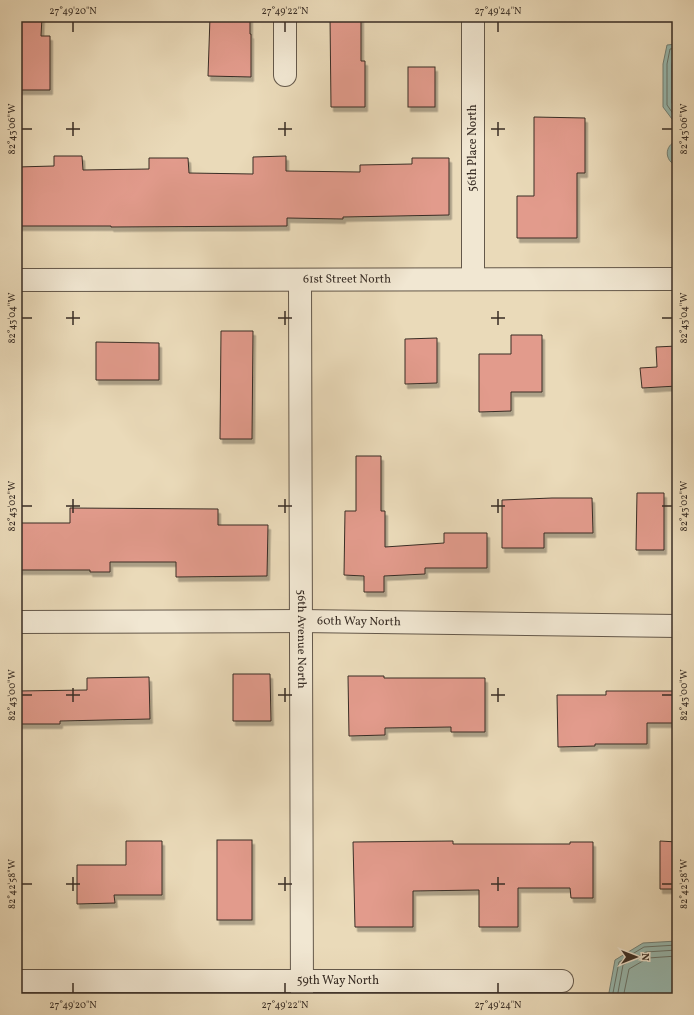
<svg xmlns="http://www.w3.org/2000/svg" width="694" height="1015" viewBox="0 0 694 1015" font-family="Vollkorn,serif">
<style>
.water{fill:#98bab1;stroke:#728279}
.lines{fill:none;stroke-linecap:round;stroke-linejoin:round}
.shore{stroke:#68746b;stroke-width:1}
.building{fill:#e29b8c;stroke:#382d25;filter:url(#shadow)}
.street-casing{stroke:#64584a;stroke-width:24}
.street{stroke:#f1e7d2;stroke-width:22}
.ticks{fill:none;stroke:#382d25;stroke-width:1.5}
.labels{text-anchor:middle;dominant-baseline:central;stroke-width:4;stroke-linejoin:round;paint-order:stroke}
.street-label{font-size:12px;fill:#382d25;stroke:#f1e7d2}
.neatline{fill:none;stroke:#382d25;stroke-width:1.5}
.ticks-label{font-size:10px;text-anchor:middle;fill:#382d25}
</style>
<defs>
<filter id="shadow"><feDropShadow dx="2.5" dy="4.5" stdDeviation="0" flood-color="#0004"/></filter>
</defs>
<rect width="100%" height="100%" fill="#eadab9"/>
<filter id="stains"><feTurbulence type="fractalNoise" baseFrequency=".005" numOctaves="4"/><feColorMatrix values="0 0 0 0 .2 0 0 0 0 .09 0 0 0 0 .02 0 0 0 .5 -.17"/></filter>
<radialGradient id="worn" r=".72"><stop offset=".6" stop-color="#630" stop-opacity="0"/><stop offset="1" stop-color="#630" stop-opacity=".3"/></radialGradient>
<g class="water">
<path d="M 677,44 L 677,120 L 672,119 L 663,107 L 663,64 L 667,45 Z"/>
<path d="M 677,141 L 677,166 C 664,161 664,145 677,141 Z"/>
<path d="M 677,941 L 677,998 L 608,998 L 615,960 L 643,943 Z"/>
</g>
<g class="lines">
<g class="shore">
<path d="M 677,48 L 670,49 L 667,64 L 667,105 L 674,115 L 677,116"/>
<path d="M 677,53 L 674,54 L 672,65 L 672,103 L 677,110"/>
<path d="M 612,998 L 619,962 L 644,947 L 677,945"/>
<path d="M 617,998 L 623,965 L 646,952 L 677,950"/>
<path d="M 623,998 L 629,969 L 648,958 L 677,956"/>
</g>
</g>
<g class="building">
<path d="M 17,17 L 42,17 L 41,36 L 50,36 L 50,90 L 17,90 Z"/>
<path d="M 210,17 L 250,17 L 250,34 L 251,34 L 251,77 L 208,76 Z"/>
<path d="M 330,17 L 361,17 L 361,61 L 365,61 L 365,107 L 331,107 Z"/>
<rect x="408" y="67" width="27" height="40"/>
<path d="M 534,117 L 585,118 L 585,173 L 577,173 L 577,238 L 517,238 L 517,196 L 534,196 Z"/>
<path d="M 54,156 L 82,156 L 83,170 L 149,169 L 149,158 L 188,158 L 189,173 L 253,174 L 253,157 L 286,156 L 286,171 L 360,172 L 360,165 L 412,164 L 412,158 L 449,158 L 449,215 L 343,217 L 343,219 L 287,218 L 287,226 L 111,227 L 111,226 L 17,226 L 17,167 L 54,166 Z"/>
<path d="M 221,331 L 253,331 L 252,439 L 220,439 Z"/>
<path d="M 511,335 L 542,335 L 542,392 L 511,392 L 511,411 L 479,412 L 479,354 L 511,354 Z"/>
<path d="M 437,338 L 437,383 L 405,384 L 405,339 Z"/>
<path d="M 96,342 L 159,343 L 159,380 L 96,380 Z"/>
<path d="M 677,346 L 677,386 L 642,388 L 640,368 L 657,367 L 656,347 Z"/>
<path d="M 356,456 L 381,456 L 381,511 L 385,511 L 385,547 L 444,543 L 444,533 L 487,533 L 487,568 L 425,568 L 425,574 L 384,576 L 384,592 L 364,592 L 364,576 L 344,575 L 345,511 L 356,511 Z"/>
<path d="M 637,493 L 664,493 L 664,550 L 636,550 Z"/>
<path d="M 552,498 L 592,498 L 593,533 L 544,533 L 544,548 L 502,548 L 502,500 Z"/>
<path d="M 70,508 L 218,509 L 218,525 L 268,525 L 267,576 L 176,577 L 176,562 L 110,562 L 110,572 L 90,572 L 90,570 L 19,570 L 19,523 L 70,523 Z"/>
<path d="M 233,674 L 270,674 L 271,721 L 233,721 Z"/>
<path d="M 348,676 L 384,676 L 384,678 L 485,678 L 485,732 L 451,732 L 451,727 L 385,728 L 385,735 L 349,736 Z"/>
<path d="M 149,677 L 150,719 L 60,721 L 60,724 L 17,724 L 17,691 L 87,690 L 87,678 Z"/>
<path d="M 606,691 L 677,691 L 677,723 L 647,723 L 647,744 L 595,744 L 595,746 L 558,747 L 557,695 L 606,695 Z"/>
<rect x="217" y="840" width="35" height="80"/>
<path d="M 126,841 L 162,841 L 162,895 L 114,895 L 115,903 L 77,904 L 77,865 L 126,865 Z"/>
<path d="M 453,841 L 453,844 L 570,844 L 570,842 L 593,842 L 593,898 L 571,898 L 570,888 L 518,888 L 518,927 L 479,927 L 479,890 L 413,891 L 413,927 L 355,927 L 353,842 Z"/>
<path d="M 660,841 L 677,842 L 677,889 L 660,889 Z"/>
</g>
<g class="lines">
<g class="street-casing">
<g id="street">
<path d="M 285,17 L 285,75"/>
<path d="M 473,17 L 473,279"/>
<path id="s1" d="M 17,280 L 677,279"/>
<path id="s2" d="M 300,280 L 302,998"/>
<path id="s3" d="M 17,622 L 301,621 L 677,626"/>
<path id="s4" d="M 17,981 L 562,981"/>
</g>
</g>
<use href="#street" class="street"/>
</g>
<path class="ticks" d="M 73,22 L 73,32M 285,22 L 285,32M 498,22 L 498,32M 73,122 L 73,136M 285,122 L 285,136M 498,122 L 498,136M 22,129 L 32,129M 66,129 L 80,129M 278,129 L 292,129M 491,129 L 505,129M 662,129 L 672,129M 73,311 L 73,325M 285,311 L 285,325M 498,311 L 498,325M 22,318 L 32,318M 66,318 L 80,318M 278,318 L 292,318M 491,318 L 505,318M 662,318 L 672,318M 73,499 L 73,513M 285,499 L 285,513M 498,499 L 498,513M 22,506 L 32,506M 66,506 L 80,506M 278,506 L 292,506M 491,506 L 505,506M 662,506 L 672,506M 73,688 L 73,702M 285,688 L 285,702M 498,688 L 498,702M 22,695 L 32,695M 66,695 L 80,695M 278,695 L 292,695M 491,695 L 505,695M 662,695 L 672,695M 73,877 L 73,891M 285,877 L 285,891M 498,877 L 498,891M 22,884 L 32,884M 66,884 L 80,884M 278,884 L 292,884M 491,884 L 505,884M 662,884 L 672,884M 73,983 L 73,993M 285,983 L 285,993M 498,983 L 498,993"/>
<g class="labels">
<g class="street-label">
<text transform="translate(473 148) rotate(-90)">56th Place North</text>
<text stroke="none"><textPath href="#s1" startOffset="330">61st Street North</textPath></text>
<text stroke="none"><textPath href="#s3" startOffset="342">60th Way North</textPath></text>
<text stroke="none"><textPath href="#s2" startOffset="359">56th Avenue North</textPath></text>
<text stroke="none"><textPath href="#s4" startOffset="321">59th Way North</textPath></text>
</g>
</g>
<rect width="694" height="1015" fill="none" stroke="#eadab9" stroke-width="44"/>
<g transform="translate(636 957) rotate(90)" stroke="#f1e7d2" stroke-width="3" paint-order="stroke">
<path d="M0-3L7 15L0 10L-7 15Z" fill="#382d25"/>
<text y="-6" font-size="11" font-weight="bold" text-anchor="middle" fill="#382d25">N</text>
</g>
<rect x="22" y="22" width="650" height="971" class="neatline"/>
<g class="ticks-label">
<text x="73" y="14">27°49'20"N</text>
<text x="285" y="14">27°49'22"N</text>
<text x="498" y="14">27°49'24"N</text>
<text transform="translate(683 129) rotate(-90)" y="4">82°43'06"W</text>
<text transform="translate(11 129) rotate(-90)" y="4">82°43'06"W</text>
<text transform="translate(11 318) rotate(-90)" y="4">82°43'04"W</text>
<text transform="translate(683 318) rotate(-90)" y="4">82°43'04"W</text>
<text transform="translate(11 506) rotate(-90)" y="4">82°43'02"W</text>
<text transform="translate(683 506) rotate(-90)" y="4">82°43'02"W</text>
<text transform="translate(683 695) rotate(-90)" y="4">82°43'00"W</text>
<text transform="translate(11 695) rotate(-90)" y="4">82°43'00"W</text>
<text transform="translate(11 884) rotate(-90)" y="4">82°42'58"W</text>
<text transform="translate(683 884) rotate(-90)" y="4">82°42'58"W</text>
<text x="73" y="1008">27°49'20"N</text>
<text x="285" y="1008">27°49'22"N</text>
<text x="498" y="1008">27°49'24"N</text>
</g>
<rect width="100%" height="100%" filter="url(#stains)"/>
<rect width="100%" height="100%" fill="url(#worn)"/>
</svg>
